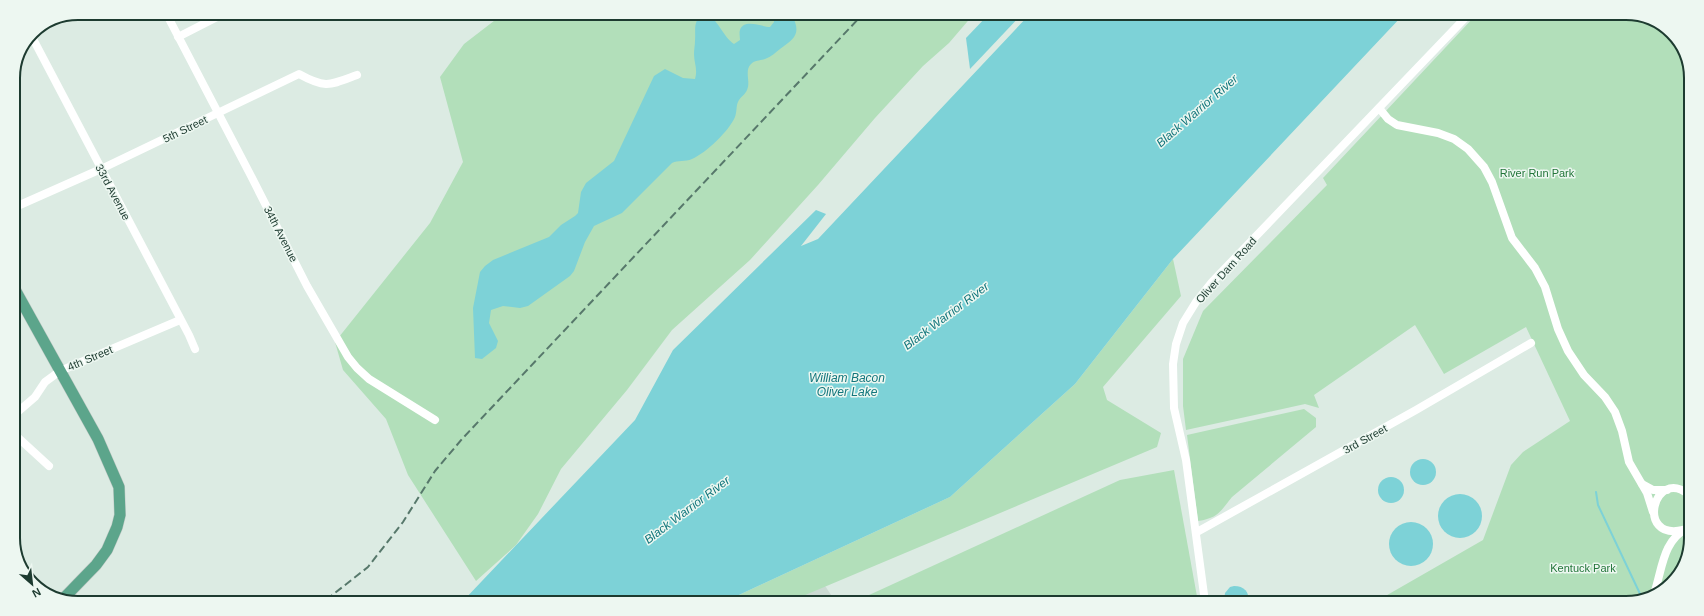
<svg xmlns="http://www.w3.org/2000/svg" width="1704" height="616" viewBox="0 0 1704 616" font-family="Helvetica,sans-serif">
<style>
.built{fill:#cbdad2}
.green{fill:#b2dfba}
.water{fill:#7dd2d7}
.lines{fill:none;stroke-linecap:round;stroke-linejoin:round}
.stream{stroke:#7dd2d7;stroke-width:2}
.major-casing{stroke:#c0c8c5;stroke-width:12}
.minor{stroke:#fff;stroke-width:8}
.major{stroke:#5ca58b;stroke-width:11}
.rail{stroke:#57786b;stroke-width:2;stroke-dasharray:8 4;stroke-linecap:butt}
.labels{text-anchor:middle;dominant-baseline:central;stroke-width:3;stroke-linejoin:round;paint-order:stroke}
.street-label{font-size:11px;fill:#1d3b30;stroke:#edf7f1}
.park-label{font-size:11px;fill:#23763a;stroke:#edf7f1}
.water-label{font-size:12px;font-style:italic;fill:#12767c;stroke:#edf7f1}
.rim{fill:none;stroke:#1d3b30;stroke-width:2}
</style>
<rect width="100%" height="100%" fill="#dcebe3"/>
<path class="built" d="M 816,572 L 835,601 L 730,601 Z"/>
<g class="green">
<path d="M 503,14 L 973,15 L 949,43 L 923,66 L 875,118 L 818,185 L 750,260 L 672,330 L 627,390 L 561,469 L 538,514 L 516,545 L 476,581 L 408,475 L 386,419 L 343,370 L 335,342 L 430,223 L 463,162 L 440,77 L 464,44 Z"/>
<path d="M 1475,16 L 1647,16 L 1678,38 L 1691,73 L 1688,559 L 1666,590 L 1627,603 L 1375,602 L 1483,540 L 1511,465 L 1523,452 L 1570,421 L 1526,327 L 1444,374 L 1415,325 L 1314,395 L 1319,408 L 1305,404 L 1186,430 L 1183,406 L 1183,359 L 1203,311 L 1327,185 L 1323,178 Z"/>
<path d="M 1173,259 L 1181,296 L 1103,387 L 1107,400 L 1161,433 L 1157,447 L 791,601 L 726,601 L 950,497 L 1075,384 Z"/>
<path d="M 1304,409 L 1316,418 L 1316,427 L 1232,497 C 1220,512 1218,518 1198,521 L 1187,435 Z"/>
<path d="M 1174,470 L 1198,602 L 856,601 L 1120,480 Z"/>
</g>
<g class="water">
<path d="M 705,14 C 718,18 723,37 734,44 L 740,40 C 740,37 739,33 740,30 C 744,18 762,27 770,27 L 774,22 L 774,14 L 792,15 C 801,33 796,38 780,49 C 776,52 771,57 765,59 C 760,61 755,60 751,64 C 744,71 751,82 747,90 C 745,95 740,97 738,102 C 736,106 737,112 735,117 C 729,131 706,153 692,159 C 685,162 678,160 672,163 L 622,213 L 594,226 L 585,242 L 574,271 L 570,276 L 528,306 L 520,308 L 503,306 L 491,310 L 489,323 L 498,341 L 496,348 L 482,359 L 475,358 L 473,308 L 480,272 L 485,266 L 493,260 L 549,237 L 561,225 L 575,216 L 578,213 L 581,192 L 586,183 L 614,161 L 654,76 L 665,69 L 683,78 L 695,79 C 698,69 694,63 694,54 C 694,49 695,45 695,41 C 696,29 692,20 705,14 Z"/>
<path d="M 988,15 L 1021,15 L 970,69 L 966,38 Z"/>
<path d="M 1029,15 L 1402,16 L 1173,259 L 1075,384 L 950,497 L 726,601 L 463,601 L 635,420 L 673,350 L 816,210 L 826,214 L 801,246 L 818,239 Z"/>
<circle cx="1423" cy="472" r="13"/>
<circle cx="1391" cy="490" r="13"/>
<circle cx="1460" cy="516" r="22"/>
<circle cx="1411" cy="544" r="22"/>
<path d="M 1234,586 C 1244,586 1250,592 1248,602 L 1224,602 L 1225,593 L 1230,587 Z"/>
</g>
<g class="lines">
<path class="stream" d="M 1596,492 L 1598,505 L 1642,598"/>
<g class="major-casing">
<path id="major" d="M 13,286 L 98,439 L 119,487 L 120,515 L 117,527 L 107,550 L 96,565 L 62,600"/>
</g>
<g class="minor">
<path d="M 166,13 L 250,174 L 307,286 L 348,357 L 357,368 L 369,379 L 435,420"/>
<path d="M 31,35 L 189,335 L 195,349"/>
<path d="M 178,37 L 225,13"/>
<path d="M 1379,108 L 1388,119 L 1397,125 L 1438,133 L 1454,139 L 1468,149 L 1484,167 L 1492,182 L 1512,238 L 1535,268 L 1545,287 L 1558,329 L 1568,351 L 1584,375 L 1605,397 L 1615,412 L 1622,431 L 1629,462 L 1647,493 L 1653,512"/>
<path d="M 13,208 L 101,169 L 299,74 C 326,89 330,85 357,75"/>
<path d="M 13,416 L 35,397 L 45,382 L 60,371 L 180,320"/>
<path d="M 13,433 L 49,466"/>
<path d="M 1642,484 L 1653,490 L 1667,490"/>
<path d="M 1683,530 C 1635,541 1654,467 1688,494"/>
<path d="M 1197,532 L 1416,410 L 1531,343"/>
<path d="M 1654,594 C 1663,567 1662,542 1688,527"/>
<path d="M 1205,602 L 1186,460 L 1174,408 L 1173,364 L 1176,344 L 1183,323 L 1196,302 L 1212,282 L 1467,16"/>
</g>
<use href="#major" class="major"/>
<path class="rail" d="M 326,600 L 368,567 L 403,522 L 435,471 L 462,439 L 862,15"/>
</g>
<g class="labels">
<g class="street-label">
<text transform="translate(185 129) rotate(-26)">5th Street</text>
<text transform="translate(113 192) rotate(62)">33rd Avenue</text>
<text transform="translate(281 234) rotate(63)">34th Avenue</text>
<text transform="translate(1226 270) rotate(-48)">Oliver Dam Road</text>
<text transform="translate(90 358) rotate(-23)">4th Street</text>
<text transform="translate(1365 439) rotate(-29)">3rd Street</text>
</g>
<g class="park-label">
<text x="1537" y="173">River Run Park</text>
<text x="1583" y="568">Kentuck Park</text>
</g>
<g class="water-label">
<text transform="translate(1197 111) rotate(-41)">Black Warrior River</text>
<text transform="translate(946 316) rotate(-37)">Black Warrior River</text>
<text x="847" y="378">William Bacon<tspan x="847" dy="14">Oliver Lake</tspan></text>
<text transform="translate(687 510) rotate(-37)">Black Warrior River</text>
</g>
</g>
<path d="M0 0H1704V616H0ZM78 20H1626A58 58 0 0 1 1684 78V538A58 58 0 0 1 1626 596H78A58 58 0 0 1 20 538V78A58 58 0 0 1 78 20Z" fill="#edf7f1" fill-rule="evenodd"/>
<path class="rim" d="M78 20H1626A58 58 0 0 1 1684 78V538A58 58 0 0 1 1626 596H78A58 58 0 0 1 20 538V78A58 58 0 0 1 78 20Z"/>
<g transform="translate(32 584) rotate(152)" stroke="#edf7f1" stroke-width="3" paint-order="stroke">
<path d="M0-3L7 15L0 10L-7 15Z" fill="#1d3b30"/>
<text y="-6" font-size="11" font-weight="bold" text-anchor="middle" fill="#1d3b30">N</text>
</g>
</svg>
